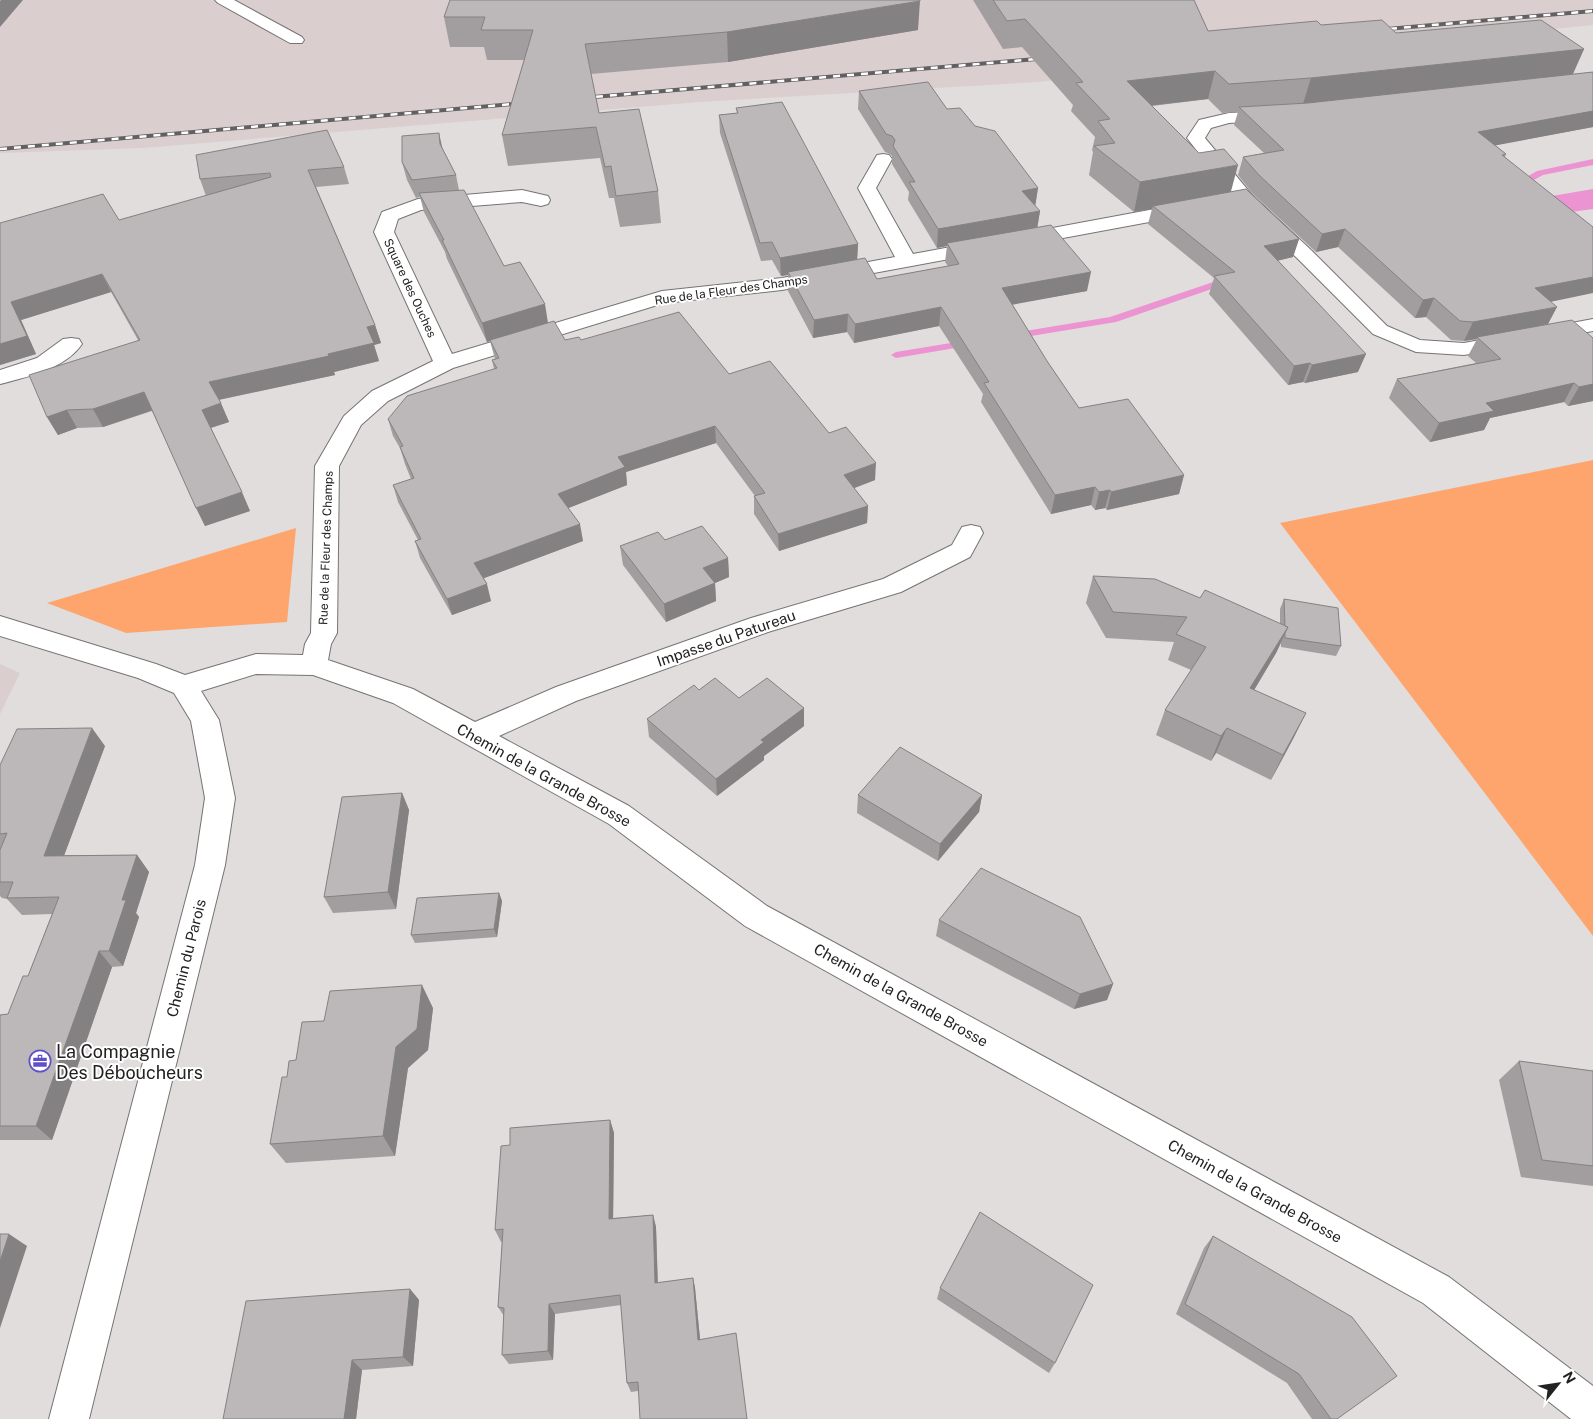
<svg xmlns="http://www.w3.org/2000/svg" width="1593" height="1419" viewBox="0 0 1593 1419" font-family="'Public Sans',sans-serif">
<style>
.built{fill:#dbcecf}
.green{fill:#fea46d}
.water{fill:#eb94d1}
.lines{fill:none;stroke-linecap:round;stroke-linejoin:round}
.stream{fill:#eb94d1;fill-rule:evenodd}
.minor-casing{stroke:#777373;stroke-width:2}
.minor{fill:#fff;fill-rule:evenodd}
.rail-casing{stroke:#626060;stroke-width:4}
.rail{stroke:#fff;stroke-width:2.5;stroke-dasharray:7;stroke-linecap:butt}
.wall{fill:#a29e9f}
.shaded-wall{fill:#848182}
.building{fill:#bcb8b9;stroke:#848182}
.labels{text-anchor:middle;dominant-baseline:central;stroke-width:4;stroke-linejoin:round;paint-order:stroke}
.far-street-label{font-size:12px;fill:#232222;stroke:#fff}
.street-label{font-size:15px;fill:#232222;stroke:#fff}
.near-poi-label{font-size:18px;fill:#232222;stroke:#fff;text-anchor:start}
</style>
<rect width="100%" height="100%" fill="#e1dddd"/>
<g class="built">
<path d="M 0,0 L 1593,0 L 1593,25 L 1037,82 L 700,102 L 143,148 L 0,153 Z"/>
<path d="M 0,664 L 20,673 L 0,714 Z"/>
</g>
<g class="green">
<path d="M 1593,460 L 1593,936 L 1280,523 Z"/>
<path d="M 296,528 L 287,622 L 126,633 L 47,603 Z"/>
</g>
<path class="water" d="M 1593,189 L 1593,209 L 1563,213 L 1552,196 Z"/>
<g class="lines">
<g class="stream">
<path d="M 1593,159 L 1593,165 L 1543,175 L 1519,188 L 1513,188 L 1511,186 L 1537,171 Z"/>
<path d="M 1228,277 L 1233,280 L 1232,282 L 1116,322 L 1013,339 L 1008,336 L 1013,333 L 1110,317 Z"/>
<path d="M 969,340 L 974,343 L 973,345 L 896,358 L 891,355 L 896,352 Z"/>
</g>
<g class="minor-casing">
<g id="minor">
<path d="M 215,0 L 234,0 L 302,37 L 304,40 L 302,43 L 290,43 L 218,3 Z"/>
<path d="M 1273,111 L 1279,112 L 1282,116 L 1279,120 L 1229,123 L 1211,128 L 1205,138 L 1252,195 L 1311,250 L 1387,326 L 1420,340 L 1464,343 L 1593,319 L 1593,331 L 1464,355 L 1416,352 L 1373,334 L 1297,258 L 1238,203 L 1187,138 L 1199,120 L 1229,113 Z"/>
<path d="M 883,154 L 889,155 L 892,159 L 876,188 L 913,254 L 1187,203 L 1194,205 L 1196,209 L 1194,213 L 1187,215 L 782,290 L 664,303 L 453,368 L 388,401 L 361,425 L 339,466 L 337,633 L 331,644 L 328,660 L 413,689 L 475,722 L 556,687 L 751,618 L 883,579 L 952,545 L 962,527 L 971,525 L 980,527 L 983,533 L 970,557 L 901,592 L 768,632 L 576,701 L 499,736 L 629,806 L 767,906 L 1449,1277 L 1593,1386 L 1593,1419 L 1571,1419 L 1423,1303 L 745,926 L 609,824 L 393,703 L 313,675 L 256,674 L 201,691 L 219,720 L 235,798 L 225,865 L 89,1419 L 49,1419 L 195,865 L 205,798 L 191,721 L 174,693 L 138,678 L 0,636 L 0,616 L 156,664 L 185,675 L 256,654 L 303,655 L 305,644 L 311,633 L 315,466 L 344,416 L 372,391 L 433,361 L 374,232 L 382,212 L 418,199 L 522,190 L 548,196 L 550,200 L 548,204 L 541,206 L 522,202 L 421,210 L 398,219 L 394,232 L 452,354 L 662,291 L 782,278 L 895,257 L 858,188 L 877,155 Z"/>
<path d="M 71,338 L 79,339 L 82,344 C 65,369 27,377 0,384 L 0,370 L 37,358 L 63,339 Z"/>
</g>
</g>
<use href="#minor" class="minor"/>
<g class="rail-casing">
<g id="rail">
<path d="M 1376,30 L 1593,11"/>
<path d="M 582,98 L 1048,58"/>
<path d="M 0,149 L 524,103"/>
</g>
</g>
<use href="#rail" class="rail"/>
</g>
<g class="wall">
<path d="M 450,0 L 918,30 L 728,62 L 591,74 L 599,113 L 658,191 L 661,223 L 620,227 L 614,198 L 609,198 L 600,158 L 508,166 L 502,135 L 524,60 L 487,60 L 484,47 L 450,47 L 444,17 Z"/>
<path d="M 973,0 L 1194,0 L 1208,31 L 1321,25 L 1396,33 L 1584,49 L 1573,74 L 1593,72 L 1593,127 L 1495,145 L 1506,154 L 1505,157 L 1551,302 L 1548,324 L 1593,338 L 1593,401 L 1568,406 L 1564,402 L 1490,418 L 1484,430 L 1430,442 L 1389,398 L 1397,379 L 1476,363 L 1468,356 L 1477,339 L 1464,341 L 1451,340 L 1426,317 L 1415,318 L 1338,247 L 1316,252 L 1253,194 L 1238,175 L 1243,157 L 1264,153 L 1234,125 L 1238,112 L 1222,113 L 1208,99 L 1152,106 L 1230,192 L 1299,239 L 1293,257 L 1277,261 L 1358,372 L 1305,383 L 1303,382 L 1288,385 L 1209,294 L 1214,278 L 1148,224 L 1152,209 L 1134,212 L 1089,175 L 1093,152 L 1092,150 L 1095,137 L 1071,111 L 1073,105 L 1022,47 L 1003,49 Z"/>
<path d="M 859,91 L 947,109 L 975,126 L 1038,188 L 1035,206 L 1040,211 L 1037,227 L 1087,291 L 1012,304 L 1047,361 L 1079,408 L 1184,475 L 1179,494 L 1107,510 L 1105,508 L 1095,510 L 1091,505 L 1051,514 L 981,402 L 983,394 L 939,326 L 854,343 L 847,332 L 813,338 L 788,291 L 788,275 L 781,276 L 772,260 L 761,261 L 720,133 L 719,115 L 737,113 L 736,108 L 858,244 L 857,260 L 877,279 L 948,266 L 945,262 L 947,246 L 937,248 L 908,200 L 909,192 L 892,164 L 892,156 L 890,154 L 885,152 L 858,109 Z"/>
<path d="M 443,151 L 456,175 L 459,190 L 504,266 L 548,323 L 565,340 L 581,340 L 729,374 L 829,433 L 875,480 L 854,488 L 868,506 L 867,523 L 779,551 L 754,514 L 754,496 L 755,496 L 716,443 L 626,472 L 627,485 L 568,508 L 583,541 L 484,578 L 491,601 L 452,615 L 420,558 L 415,541 L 418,540 L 398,502 L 393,485 L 411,479 L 405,464 L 400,448 L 393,436 L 388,419 L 494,369 L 492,360 L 495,359 L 490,341 L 487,342 L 447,259 L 445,252 L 424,212 L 420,197 L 416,198 L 407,180 L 402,162 Z"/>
<path d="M 344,167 L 349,184 L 316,187 L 375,325 L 381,343 L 374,345 L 379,361 L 334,372 L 335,375 L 219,400 L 229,422 L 211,428 L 250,511 L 205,526 L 152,411 L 103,427 L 77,428 L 58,435 L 47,417 L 138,340 L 111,292 L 21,320 L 36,354 L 0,365 L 0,223 L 119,220 L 206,196 L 200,179 Z"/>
<path d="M 665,540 L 728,558 L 729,577 L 715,583 L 716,601 L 666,622 L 623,565 L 620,546 Z"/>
<path d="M 1093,576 L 1200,598 L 1280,624 L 1280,609 L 1284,599 L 1341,646 L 1336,656 L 1281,647 L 1281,643 L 1276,653 L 1254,690 L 1306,713 L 1293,739 L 1271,780 L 1216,753 L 1211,761 L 1156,735 L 1165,710 L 1191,670 L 1168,660 L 1174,642 L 1106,638 L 1086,603 Z"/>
<path d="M 699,690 L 739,698 L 804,708 L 804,726 L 764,756 L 764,760 L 717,796 L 649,737 L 647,719 Z"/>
<path d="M 105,746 L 64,855 L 137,855 L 149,872 L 136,913 L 139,917 L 123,966 L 112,967 L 52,1140 L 0,1140 L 0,1015 L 8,1014 L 28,976 L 52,914 L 22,915 L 7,899 L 2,898 L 0,896 L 0,765 Z"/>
<path d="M 402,793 L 409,810 L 396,909 L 333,913 L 324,897 Z"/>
<path d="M 858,795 L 982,795 L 979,812 L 938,861 L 857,813 Z"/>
<path d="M 499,893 L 502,901 L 497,937 L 415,943 L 411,935 Z"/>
<path d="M 939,920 L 1113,984 L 1107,1000 L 1074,1009 L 936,936 Z"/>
<path d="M 433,1008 L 428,1050 L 408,1068 L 395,1156 L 286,1163 L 270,1144 L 287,1077 L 296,1060 L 324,1021 Z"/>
<path d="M 1519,1061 L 1593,1071 L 1593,1186 L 1521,1177 L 1499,1080 Z"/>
<path d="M 610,1120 L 614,1133 L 613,1218 L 653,1215 L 656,1227 L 658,1283 L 693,1278 L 695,1288 L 700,1339 L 638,1391 L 631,1392 L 627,1383 L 621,1305 L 555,1314 L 553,1360 L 509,1364 L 502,1355 L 504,1316 L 498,1307 L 502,1242 L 501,1242 L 495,1230 L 510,1145 Z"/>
<path d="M 1213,1236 L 1337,1419 L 1312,1419 L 1287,1383 L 1176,1314 L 1204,1248 Z"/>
<path d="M 940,1288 L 1055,1363 L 1049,1373 L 937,1299 Z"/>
<path d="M 410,1289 L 419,1300 L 413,1366 L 362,1370 L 356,1419 L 223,1419 Z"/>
</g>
<g class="shaded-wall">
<path d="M 1,0 L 23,0 L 0,27 L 0,1 Z"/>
<path d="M 920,1 L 918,30 L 728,62 L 727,32 Z"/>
<path d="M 1584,49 L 1571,78 L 1302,107 L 1311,78 Z"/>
<path d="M 1215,71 L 1208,99 L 1121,109 L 1127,81 Z"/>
<path d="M 1593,111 L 1593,127 L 1471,150 L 1478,132 Z"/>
<path d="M 439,133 L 443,151 L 440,144 Z"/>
<path d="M 1238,165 L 1230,195 L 1153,206 L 1152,209 L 1134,212 L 1140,182 Z"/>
<path d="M 1038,188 L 1035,207 L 1022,191 Z"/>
<path d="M 1040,211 L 1037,230 L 947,243 L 947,246 L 937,248 L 938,229 Z"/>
<path d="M 1345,229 L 1338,247 L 1316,252 L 1322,234 Z"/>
<path d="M 1299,239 L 1293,257 L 1258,265 L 1264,246 Z"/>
<path d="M 858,244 L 857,262 L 788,272 L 788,275 L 781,276 L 780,258 Z"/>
<path d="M 1091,272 L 1087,291 L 1000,307 L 1002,288 Z"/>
<path d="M 102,274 L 111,292 L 21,320 L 36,354 L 0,365 L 0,344 L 11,302 Z"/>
<path d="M 1593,277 L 1593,293 L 1526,307 L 1535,288 Z"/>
<path d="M 1434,298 L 1426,317 L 1415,318 L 1423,300 Z"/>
<path d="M 545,304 L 548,323 L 487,342 L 482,323 Z"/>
<path d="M 941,307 L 939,326 L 854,343 L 855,324 Z"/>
<path d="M 1557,307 L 1547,326 L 1477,337 L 1477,339 L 1464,341 L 1473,322 Z"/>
<path d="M 848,314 L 847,332 L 813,338 L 814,320 Z"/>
<path d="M 375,325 L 381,343 L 374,345 L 379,361 L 334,372 L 335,375 L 217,400 L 209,382 L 328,354 L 367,327 Z"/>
<path d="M 1366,354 L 1358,372 L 1305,383 L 1312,365 Z"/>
<path d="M 1310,363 L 1303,382 L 1288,385 L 1294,366 Z"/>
<path d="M 1574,383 L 1564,402 L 1490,418 L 1484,430 L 1430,442 L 1439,423 L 1486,403 Z"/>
<path d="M 1593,384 L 1593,401 L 1568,406 L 1579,387 Z"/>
<path d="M 144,392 L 153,410 L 103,427 L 93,409 Z"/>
<path d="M 221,403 L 229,422 L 210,428 L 202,410 Z"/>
<path d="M 67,410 L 77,428 L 58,435 L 47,417 Z"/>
<path d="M 715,426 L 716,443 L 626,472 L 627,485 L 561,511 L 558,494 L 618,457 Z"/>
<path d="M 876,463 L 875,480 L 844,492 L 844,475 Z"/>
<path d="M 1184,475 L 1179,494 L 1107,510 L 1111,492 Z"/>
<path d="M 1095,487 L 1091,505 L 1051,514 L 1055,495 Z"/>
<path d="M 1110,490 L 1105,508 L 1095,510 L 1099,492 Z"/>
<path d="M 242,492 L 250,511 L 205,526 L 196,508 Z"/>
<path d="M 868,506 L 867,523 L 779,551 L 778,534 Z"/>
<path d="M 580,524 L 583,541 L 479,580 L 474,563 Z"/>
<path d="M 728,558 L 729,577 L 715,583 L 716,601 L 666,622 L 664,604 L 703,568 Z"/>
<path d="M 487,584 L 491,601 L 452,615 L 447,599 Z"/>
<path d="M 1288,627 L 1276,653 L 1240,714 L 1250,688 Z"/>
<path d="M 804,708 L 804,726 L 764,756 L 764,760 L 717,796 L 716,779 L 761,740 Z"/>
<path d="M 1306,713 L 1293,739 L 1271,780 L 1283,755 Z"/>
<path d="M 92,728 L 105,746 L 58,872 L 44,856 Z"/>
<path d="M 1227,728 L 1216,753 L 1211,761 L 1221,736 Z"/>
<path d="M 402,793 L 409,810 L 396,909 L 388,892 Z"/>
<path d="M 982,795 L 979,812 L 938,861 L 940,844 Z"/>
<path d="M 137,855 L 149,872 L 136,913 L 139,917 L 123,966 L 109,951 L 122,900 Z"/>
<path d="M 499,893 L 502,901 L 497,937 L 494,929 Z"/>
<path d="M 99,951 L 112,967 L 52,1140 L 36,1126 Z"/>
<path d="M 1113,984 L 1107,1000 L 1074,1009 L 1080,994 Z"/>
<path d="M 422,985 L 433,1008 L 428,1050 L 408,1068 L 395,1156 L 383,1136 L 396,1047 Z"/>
<path d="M 610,1120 L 614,1133 L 613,1230 L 609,1219 Z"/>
<path d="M 653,1215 L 656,1227 L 658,1294 L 655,1283 Z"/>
<path d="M 9,1234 L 27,1246 L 0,1328 L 0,1261 Z"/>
<path d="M 693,1278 L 695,1288 L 701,1349 L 698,1340 Z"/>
<path d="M 410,1289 L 419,1300 L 413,1366 L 403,1357 Z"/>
<path d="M 549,1304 L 555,1314 L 553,1360 L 548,1351 Z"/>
<path d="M 352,1360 L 362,1370 L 356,1419 L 344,1419 Z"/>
</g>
<g class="building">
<path d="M 450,0 L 920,0 L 920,1 L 727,32 L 585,44 L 599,113 L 639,109 L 658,191 L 616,196 L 611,166 L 605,167 L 596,127 L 502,135 L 533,30 L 481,30 L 485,17 L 444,17 Z"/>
<path d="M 993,0 L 1194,0 L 1208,31 L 1317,21 L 1321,25 L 1382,20 L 1396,33 L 1541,20 L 1584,49 L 1311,78 L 1229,84 L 1215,71 L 1127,81 L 1199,153 L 1224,149 L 1238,165 L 1140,182 L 1094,146 L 1115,143 L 1098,121 L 1110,119 L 1076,83 L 1083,82 L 1025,19 L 1007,21 Z"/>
<path d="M 1593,72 L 1593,111 L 1478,132 L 1506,154 L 1502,155 L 1593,227 L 1593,277 L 1535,288 L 1557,307 L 1473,322 L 1460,321 L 1434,298 L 1423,300 L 1345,229 L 1322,234 L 1259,175 L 1243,157 L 1284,150 L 1239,107 L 1308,103 Z"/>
<path d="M 928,82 L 947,109 L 960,108 L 975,126 L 995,131 L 1038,188 L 1022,191 L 1040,211 L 938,229 L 909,182 L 915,182 L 893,146 L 895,140 L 892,136 L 886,134 L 859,91 Z"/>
<path d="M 782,102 L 858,244 L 780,258 L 772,242 L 760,243 L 719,115 L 738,113 L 736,108 Z"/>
<path d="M 327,130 L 344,167 L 308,170 L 375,325 L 367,327 L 374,343 L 328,354 L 329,356 L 209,382 L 221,403 L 202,410 L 242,492 L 196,508 L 144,392 L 93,409 L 67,410 L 47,417 L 29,375 L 140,340 L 102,274 L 11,302 L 27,336 L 0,344 L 0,223 L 103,194 L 119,220 L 271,177 L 270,173 L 200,179 L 196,155 Z"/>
<path d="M 439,133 L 440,144 L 456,175 L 412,180 L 402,162 L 402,136 Z"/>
<path d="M 1246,189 L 1299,239 L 1264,246 L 1366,354 L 1312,365 L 1310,363 L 1294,366 L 1214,276 L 1235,272 L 1153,206 Z"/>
<path d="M 464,190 L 504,266 L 520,262 L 545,304 L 482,323 L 442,240 L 444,240 L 419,193 Z"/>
<path d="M 1051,225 L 1091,272 L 1002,288 L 1047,361 L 1079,408 L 1128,399 L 1184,475 L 1111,492 L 1110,490 L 1099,492 L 1095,487 L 1055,495 L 984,383 L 989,382 L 941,307 L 855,324 L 848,314 L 814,320 L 788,272 L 865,258 L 877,279 L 959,264 L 947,243 Z"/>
<path d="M 679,312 L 729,374 L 770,361 L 829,433 L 846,427 L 876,463 L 844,475 L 868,506 L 778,534 L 754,496 L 765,493 L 715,426 L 618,457 L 625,467 L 558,494 L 580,524 L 474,563 L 487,584 L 447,599 L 415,541 L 421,539 L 393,485 L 414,478 L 400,447 L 403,446 L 388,419 L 407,396 L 497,368 L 492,360 L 499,358 L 490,340 L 554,321 L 565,340 L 579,337 L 581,340 Z"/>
<path d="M 1572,320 L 1593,338 L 1593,384 L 1579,387 L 1574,383 L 1486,403 L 1494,411 L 1439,423 L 1397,379 L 1501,359 L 1477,337 Z"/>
<path d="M 702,526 L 728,558 L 703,568 L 715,583 L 664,604 L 620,546 L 658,532 L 665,540 Z"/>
<path d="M 1093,576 L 1155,579 L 1200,598 L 1205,590 L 1288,627 L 1250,688 L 1306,713 L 1283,755 L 1227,728 L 1221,736 L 1165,710 L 1206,647 L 1176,634 L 1187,617 L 1113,612 Z"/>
<path d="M 1284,599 L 1338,608 L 1341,646 L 1285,638 L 1285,633 L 1288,627 L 1285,626 Z"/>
<path d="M 715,678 L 739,698 L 767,678 L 804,708 L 761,740 L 764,742 L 716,779 L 647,719 L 694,685 L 699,690 Z"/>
<path d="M 92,728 L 44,856 L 137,855 L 122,900 L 126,900 L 109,951 L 99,951 L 36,1126 L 0,1126 L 0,1015 L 8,1014 L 23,976 L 28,976 L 59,897 L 7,898 L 13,882 L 0,882 L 0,850 L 7,833 L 0,834 L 0,765 L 17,729 Z"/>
<path d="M 900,747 L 982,795 L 940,844 L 858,795 Z"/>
<path d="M 402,793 L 388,892 L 324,897 L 342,797 Z"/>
<path d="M 981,868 L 1080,917 L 1113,984 L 1080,994 L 939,920 Z"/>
<path d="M 499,893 L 494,929 L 411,935 L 417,898 Z"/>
<path d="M 422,985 L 417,1029 L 396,1047 L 383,1136 L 270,1144 L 282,1077 L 287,1077 L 289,1061 L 296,1060 L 302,1022 L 324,1021 L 330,991 Z"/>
<path d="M 1519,1061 L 1593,1071 L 1593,1166 L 1542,1160 Z"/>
<path d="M 610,1120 L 609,1219 L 653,1215 L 655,1283 L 693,1278 L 698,1340 L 736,1333 L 747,1419 L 640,1419 L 638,1382 L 627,1383 L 620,1295 L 549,1304 L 548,1351 L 502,1355 L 504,1308 L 498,1307 L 503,1229 L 495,1230 L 501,1146 L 510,1145 L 510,1128 Z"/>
<path d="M 980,1212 L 1093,1285 L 1055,1363 L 940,1288 Z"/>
<path d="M 0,1234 L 9,1234 L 0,1261 Z"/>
<path d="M 1213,1236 L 1352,1317 L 1397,1376 L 1337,1419 L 1331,1419 L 1299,1374 L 1185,1304 Z"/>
<path d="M 410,1289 L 403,1357 L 352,1360 L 344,1419 L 223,1419 L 246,1301 Z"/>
</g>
<defs>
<g id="office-ring" transform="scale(1.125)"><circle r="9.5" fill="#fff" stroke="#5f50c8" stroke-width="1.5"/><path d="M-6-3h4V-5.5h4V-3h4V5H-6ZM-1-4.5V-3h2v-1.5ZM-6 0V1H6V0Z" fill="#5f50c8"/></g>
</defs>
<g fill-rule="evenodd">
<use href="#office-ring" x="40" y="1061"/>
</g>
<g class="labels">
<g class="far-street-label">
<text transform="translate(410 288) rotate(65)">Square des Ouches</text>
<text transform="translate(731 290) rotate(-8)">Rue de la Fleur des Champs</text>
<text transform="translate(326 548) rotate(-88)">Rue de la Fleur des Champs</text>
</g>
<g class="street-label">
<text transform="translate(726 638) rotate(-19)">Impasse du Patureau</text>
<text transform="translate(544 775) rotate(29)">Chemin de la Grande Brosse</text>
<text transform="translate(186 958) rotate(-76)">Chemin du Parois</text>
<text transform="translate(901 995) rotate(29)">Chemin de la Grande Brosse</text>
<text transform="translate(1255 1191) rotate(29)">Chemin de la Grande Brosse</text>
</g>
<g class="near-poi-label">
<text x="56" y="1051">La Compagnie<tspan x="56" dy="21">Des Déboucheurs</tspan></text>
</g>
</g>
<g transform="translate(1558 1384) rotate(60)" stroke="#ffffff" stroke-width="4" paint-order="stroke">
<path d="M0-4L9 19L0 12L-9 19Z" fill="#232222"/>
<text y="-8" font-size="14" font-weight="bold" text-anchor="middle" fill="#232222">N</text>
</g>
</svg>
